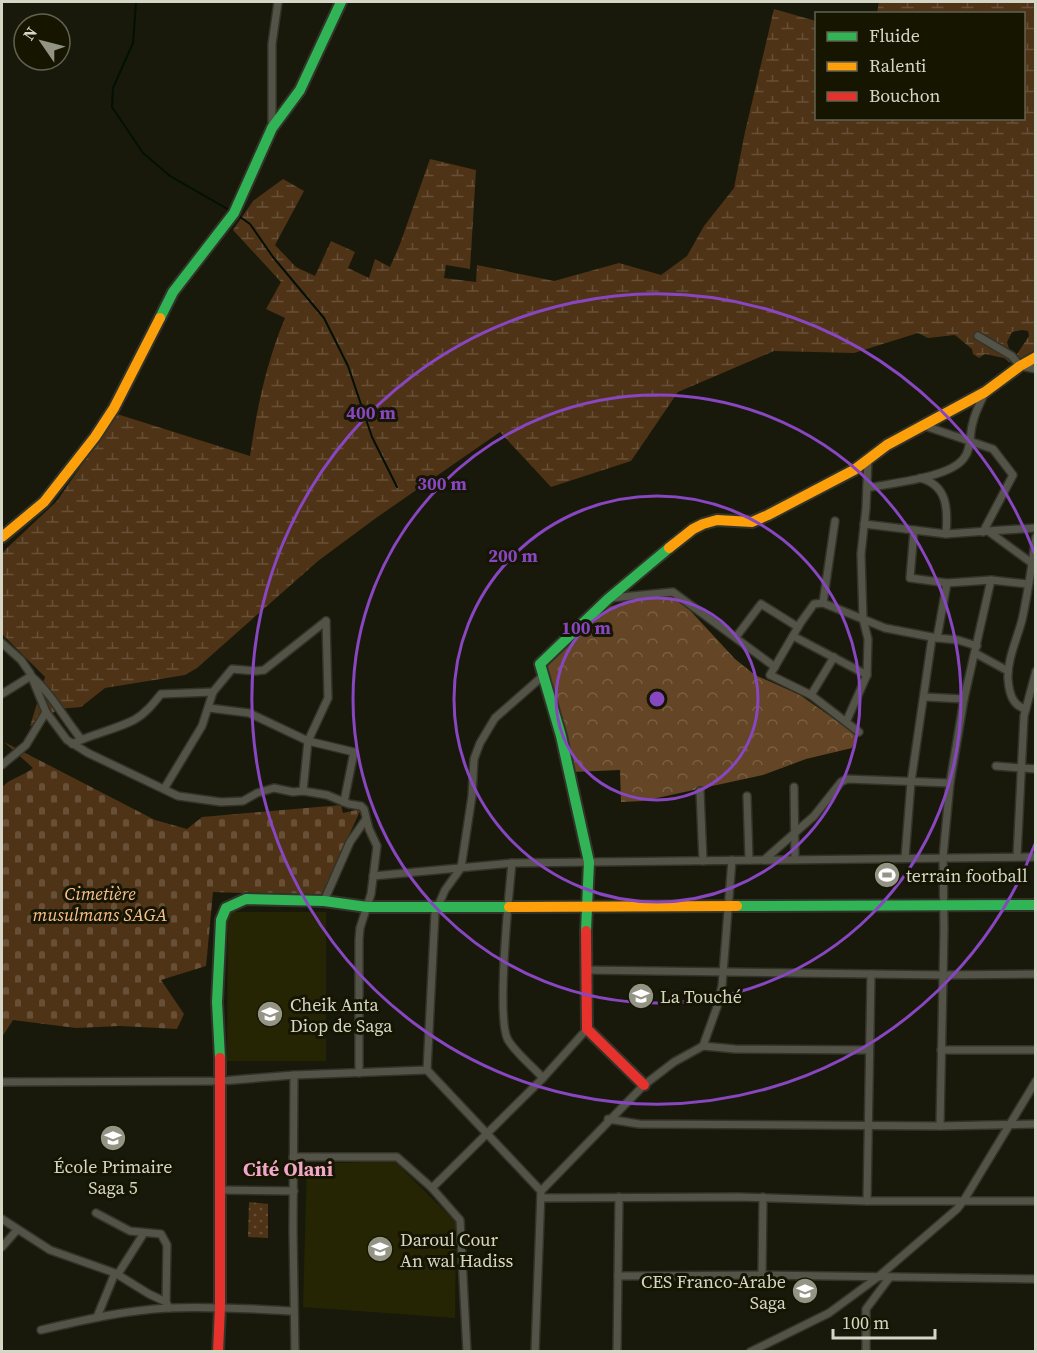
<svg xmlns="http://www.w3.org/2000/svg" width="1037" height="1353" viewBox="0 0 1037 1353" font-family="'Source Serif 4',serif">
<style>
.built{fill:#252504}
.grass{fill:url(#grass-dots)}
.forest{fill:url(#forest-crowns)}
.wetland{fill:url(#wetland-marsh)}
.cemetery{fill:url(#cemetery-stones)}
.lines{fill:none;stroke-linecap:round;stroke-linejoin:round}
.stream{stroke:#021005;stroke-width:2}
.street-casing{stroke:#323329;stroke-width:10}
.fast-casing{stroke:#323329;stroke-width:14}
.slow-casing{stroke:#323329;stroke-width:14}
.jam-casing{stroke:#323329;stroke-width:14}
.street{stroke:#535348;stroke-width:7}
.fast{stroke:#30b455;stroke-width:10}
.slow{stroke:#ff9f0a;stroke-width:10}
.jam{stroke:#e5322d;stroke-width:10}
.ring{fill:none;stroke:#8846c0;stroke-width:3}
.labels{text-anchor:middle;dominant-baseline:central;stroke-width:6;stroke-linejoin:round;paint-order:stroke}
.poi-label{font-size:18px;fill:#d5d6c6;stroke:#151500;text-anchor:start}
.park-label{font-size:18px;font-style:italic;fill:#fdc08a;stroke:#151500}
.neighbourhood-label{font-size:20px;font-weight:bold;fill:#f2a6c8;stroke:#151500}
.centre{fill:#8846c0;stroke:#151500;stroke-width:3}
.ring-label{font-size:18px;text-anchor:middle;font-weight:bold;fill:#8846c0;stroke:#151500;stroke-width:6;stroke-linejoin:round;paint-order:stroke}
</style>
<defs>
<pattern id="grass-dots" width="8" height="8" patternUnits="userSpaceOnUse" patternTransform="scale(1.5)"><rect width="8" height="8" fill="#4e3317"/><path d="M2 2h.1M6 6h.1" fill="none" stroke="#675037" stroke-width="1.8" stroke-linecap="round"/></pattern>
<pattern id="forest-crowns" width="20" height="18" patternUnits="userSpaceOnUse" patternTransform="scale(1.5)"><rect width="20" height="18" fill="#644526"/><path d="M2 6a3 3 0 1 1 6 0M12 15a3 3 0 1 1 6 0" fill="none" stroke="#795f44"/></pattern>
<pattern id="wetland-marsh" width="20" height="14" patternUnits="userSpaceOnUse" patternTransform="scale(1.5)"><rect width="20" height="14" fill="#4e3317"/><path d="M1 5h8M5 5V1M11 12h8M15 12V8" fill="none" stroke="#675037"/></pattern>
<pattern id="cemetery-stones" width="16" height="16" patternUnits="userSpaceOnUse" patternTransform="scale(1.5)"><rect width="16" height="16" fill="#4e3317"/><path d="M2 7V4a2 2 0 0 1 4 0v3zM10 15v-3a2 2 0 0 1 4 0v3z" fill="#675037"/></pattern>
</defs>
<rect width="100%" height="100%" fill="#18190a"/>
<g class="built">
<path d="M 228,912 L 326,912 L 326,1061 L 227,1061 Z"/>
<path d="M 394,1161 L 456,1222 L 455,1318 L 303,1307 L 307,1164 Z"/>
</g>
<path class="grass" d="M 249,1202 L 268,1204 L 268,1238 L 248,1237 Z"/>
<path class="forest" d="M 673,596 L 686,606 L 735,659 L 755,675 L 800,695 L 857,735 L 852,748 L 806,759 L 763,775 L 643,801 L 621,802 L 620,770 L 572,772 L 546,662 L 603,609 L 633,599 Z"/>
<path class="wetland" d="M 879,2 L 1035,2 L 1035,352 L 1024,359 L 1018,358 L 1017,354 L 1029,336 L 1028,331 L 1022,330 L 1012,332 L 1007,342 L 1011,355 L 1010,363 L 1004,358 L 985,354 L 979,358 L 973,354 L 972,349 L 955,335 L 928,338 L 918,333 L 854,353 L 774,351 L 678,392 L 631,461 L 551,487 L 500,432 L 376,518 L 318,561 L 197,668 L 185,675 L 105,688 L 81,707 L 57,709 L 45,722 L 30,726 L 45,677 L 2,634 L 2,555 L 5,550 L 57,501 L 117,414 L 250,456 C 257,408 266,363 285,318 L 266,309 L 281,282 L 233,230 L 253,201 L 283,179 L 304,191 L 275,245 L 296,267 L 315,276 L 331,241 L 355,252 L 348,268 L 369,278 L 375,259 L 390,267 L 400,244 L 430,159 L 476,170 L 470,269 L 446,265 L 444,278 L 476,282 L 477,265 L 554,281 L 619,263 L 661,275 L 687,256 L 704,226 L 734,188 L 745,132 L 774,9 L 816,21 L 816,118 L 1024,118 L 1024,14 L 877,13 Z"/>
<path class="cemetery" d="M 4,742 L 155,820 L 187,829 L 202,817 L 341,805 L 343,813 L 361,809 L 321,896 L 213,892 L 206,966 L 161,980 L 184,1014 L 177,1029 L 120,1026 L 76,1028 L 13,1020 L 2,1037 L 2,787 C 11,778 23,776 33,768 Z"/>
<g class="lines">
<g class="stream">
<path d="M 136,2 L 133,43 L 113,88 L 112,107 L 143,153 L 170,176 L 231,211"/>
<path d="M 236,214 L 250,224 L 273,257 L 324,318 L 348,366 L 372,437 L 397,487"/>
</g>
<g class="street-casing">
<g id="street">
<path d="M 272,128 L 272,44 L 278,2"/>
<path d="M 978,336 L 1012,356 L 1020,366 L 1036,369"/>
<path d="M 922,425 L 993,449 L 1013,475 L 983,532"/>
<path d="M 920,478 C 948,485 948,510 946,534"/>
<path d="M 867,488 C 891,483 950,478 964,458 C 972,448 969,434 973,422 C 975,412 981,402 985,392"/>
<path d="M 864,524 L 914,530 L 910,578 L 947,583 L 991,580 L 1028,584"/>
<path d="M 914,530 L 946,534 L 988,531 L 1033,564"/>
<path d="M 988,531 L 1036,528"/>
<path d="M 947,583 L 937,638 L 958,640 L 977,646"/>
<path d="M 611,598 L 673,592 L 775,667"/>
<path d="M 823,603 L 835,521"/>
<path d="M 793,636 L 867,675 L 846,722"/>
<path d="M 736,637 L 761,604 L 798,627"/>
<path d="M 2,643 L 21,660 L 30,673 L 46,712 L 67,740 L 88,753 L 178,796 L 221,802 L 243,801 L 257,793 L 274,788 L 293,792 L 303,791 L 327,795 L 349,804 L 361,806 L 364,809 L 369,829 L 377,846 L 371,894 L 360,928 L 359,940 L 359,1073"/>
<path d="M 975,653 L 1008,671"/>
<path d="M 867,675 L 868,639 L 863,619 L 861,554 L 866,508 L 868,459"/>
<path d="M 2,694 L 31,676 C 51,693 64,718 81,739"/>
<path d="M 811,695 L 834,657"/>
<path d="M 925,697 L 964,699"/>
<path d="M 209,708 L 249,713 L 308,741 L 354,752 L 344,802"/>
<path d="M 1026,709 C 1012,706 1009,692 1008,679 C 1007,660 1017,639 1022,620 C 1028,593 1032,564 1036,537"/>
<path d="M 859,732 L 811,695 L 770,675 L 801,622 L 814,604 L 823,603 L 885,628 L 937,638"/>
<path d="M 72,744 C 92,734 114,730 134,720 C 145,714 153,704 161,694 L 213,692"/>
<path d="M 2,765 L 26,745 L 46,712"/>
<path d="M 996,766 L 1036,769"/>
<path d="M 794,787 L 795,859"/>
<path d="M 164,789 L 202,726 L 213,692 L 232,669 L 256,671 L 264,670 L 326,621"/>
<path d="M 303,791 L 308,741 L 328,698 L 326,621"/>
<path d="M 700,791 L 703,861"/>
<path d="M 747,796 L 749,860"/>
<path d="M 1017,856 L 1024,716 L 1036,671"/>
<path d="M 905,858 L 911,782 L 932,638"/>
<path d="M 764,860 L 814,816 L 841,782 L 847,779 L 950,783"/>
<path d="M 512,863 C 509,893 496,1019 508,1040 C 516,1053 532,1066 543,1078"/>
<path d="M 373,876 L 512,863 L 1036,857"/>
<path d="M 324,901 L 350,842 L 366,819"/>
<path d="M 586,970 L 943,975 L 1036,974"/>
<path d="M 703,1046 L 717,1007 L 722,986 L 732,860"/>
<path d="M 941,1050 L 1036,1050"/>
<path d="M 294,1075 L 293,1230 L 295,1352"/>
<path d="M 2,1082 L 221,1081 L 294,1075 L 427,1070"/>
<path d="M 608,1119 L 639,1124 L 940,1126 L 1036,1124"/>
<path d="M 940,1126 L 944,930 L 943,857 L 950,783 L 964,699 L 991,580"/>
<path d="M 293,1157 L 397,1157 L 432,1188 L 460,1220 L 467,1352"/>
<path d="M 432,1188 L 543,1078 L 587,1029"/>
<path d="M 220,1190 L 294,1191"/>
<path d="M 541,1191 L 427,1070 L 435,913 L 445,890 L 461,868 L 472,796 L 474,759 L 480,743 L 495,718 L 544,675"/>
<path d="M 541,1198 L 739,1197 L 867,1201 L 1036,1201"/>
<path d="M 867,1201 L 871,974"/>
<path d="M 96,1213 L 130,1231 L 161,1234 L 167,1245 L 166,1302"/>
<path d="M 2,1219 L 50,1250 L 115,1273 L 149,1294 L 166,1302 L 169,1308"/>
<path d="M 2,1247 L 17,1230"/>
<path d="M 118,1274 L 144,1233"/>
<path d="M 762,1275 L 763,1197"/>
<path d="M 618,1276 L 762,1275 L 1036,1279"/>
<path d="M 97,1317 L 115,1273"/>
<path d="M 41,1330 C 83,1320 126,1310 169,1308 C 211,1306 252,1309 294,1311"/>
<path d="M 535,1352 L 541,1191 L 644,1085 L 674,1062 L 703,1046 L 735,1049 L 869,1050"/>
<path d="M 617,1352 L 619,1197"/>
<path d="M 750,1352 L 829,1313 L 878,1277 L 957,1209 L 964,1200 L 1036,1081"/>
<path d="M 866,1352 L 866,1309 L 890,1277"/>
</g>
</g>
<g class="fast-casing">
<g id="fast">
<path d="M 160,318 L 173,292 L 234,213 L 272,128 L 300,90 L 341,2"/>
<path d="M 737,906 L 1036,905"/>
<path d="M 586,931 L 589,862 L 561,736 L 540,664 L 608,599 L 669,548"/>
<path d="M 220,1058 L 217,1002 L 221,920 L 226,908 L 246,899 L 324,901 L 367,907 L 509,907"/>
</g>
</g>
<g class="slow-casing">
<g id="slow">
<path d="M 2,537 L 44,502 L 95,437 L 114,408 L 160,318"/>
<path d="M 669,548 L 693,529 L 703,524 L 717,520 L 752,522 L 768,515 L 854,470 L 887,445 L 985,392 L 1020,366 L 1036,357"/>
<path d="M 509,907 L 737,906"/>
</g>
</g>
<g class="jam-casing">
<g id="jam">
<path d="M 586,931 L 587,1029 L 644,1085"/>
<path d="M 218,1352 L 220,1307 L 220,1058"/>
</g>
</g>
<use href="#street" class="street"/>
<use href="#fast" class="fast"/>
<use href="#slow" class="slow"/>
<use href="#jam" class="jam"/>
</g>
<g class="ring">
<circle cx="657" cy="699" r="101"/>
<circle cx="657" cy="699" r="203"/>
<circle cx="657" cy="699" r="304"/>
<path d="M1035 844A405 405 0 1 1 1035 554"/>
</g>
<defs>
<g id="stadium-disc" transform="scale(1.35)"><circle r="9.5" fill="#939484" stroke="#151500"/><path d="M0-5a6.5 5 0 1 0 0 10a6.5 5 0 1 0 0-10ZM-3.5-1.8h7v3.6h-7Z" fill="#fff"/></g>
<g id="school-disc" transform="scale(1.35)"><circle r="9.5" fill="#939484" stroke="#151500"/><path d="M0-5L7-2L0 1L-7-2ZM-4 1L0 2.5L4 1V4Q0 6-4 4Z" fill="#fff"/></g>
</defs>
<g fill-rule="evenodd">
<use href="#stadium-disc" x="887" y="875"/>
<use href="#school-disc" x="641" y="996"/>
<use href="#school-disc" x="270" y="1014"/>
<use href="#school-disc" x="113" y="1138"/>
<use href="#school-disc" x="380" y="1249"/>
<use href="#school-disc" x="805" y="1291"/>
</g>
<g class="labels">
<g class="poi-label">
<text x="906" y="875">terrain football</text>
<text x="660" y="996">La Touché</text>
<text x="290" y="1004">Cheik Anta<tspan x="290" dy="21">Diop de Saga</tspan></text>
<text x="113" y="1166" text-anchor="middle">École Primaire<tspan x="113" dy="21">Saga 5</tspan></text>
<text x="400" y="1239">Daroul Cour<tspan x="400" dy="21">An wal Hadiss</tspan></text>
<text x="786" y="1281" text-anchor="end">CES Franco-Arabe<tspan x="786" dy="21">Saga</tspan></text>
</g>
<g class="park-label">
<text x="100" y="893">Cimetière<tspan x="100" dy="21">musulmans SAGA</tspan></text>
</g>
<g class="neighbourhood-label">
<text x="288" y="1169">Cité Olani</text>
</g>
</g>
<circle cx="657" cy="699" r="9" class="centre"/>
<g class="ring-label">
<text x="371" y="419">400 m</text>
<text x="442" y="490">300 m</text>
<text x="513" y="562">200 m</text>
<text x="586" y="634">100 m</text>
</g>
<rect width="1037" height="1353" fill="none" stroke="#d5d6c6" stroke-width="6"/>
<rect x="815" y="12" width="210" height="108" fill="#151500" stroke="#62624f" stroke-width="1.5"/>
<rect x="827" y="32" width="30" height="9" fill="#30b455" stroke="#62624f" stroke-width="1.5"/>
<text x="869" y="42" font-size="18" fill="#d5d6c6">Fluide</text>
<rect x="827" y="62" width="30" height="9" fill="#ff9f0a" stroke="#62624f" stroke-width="1.5"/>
<text x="869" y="72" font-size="18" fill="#d5d6c6">Ralenti</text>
<rect x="827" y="92" width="30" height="9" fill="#e5322d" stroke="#62624f" stroke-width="1.5"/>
<text x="869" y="102" font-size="18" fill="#d5d6c6">Bouchon</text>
<g transform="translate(42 42) rotate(305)"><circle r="28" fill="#151500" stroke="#62624f" stroke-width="1.5"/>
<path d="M0-4.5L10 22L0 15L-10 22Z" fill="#939484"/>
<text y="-9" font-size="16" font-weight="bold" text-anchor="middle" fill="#d5d6c6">N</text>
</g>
<path d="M833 1329v9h102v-9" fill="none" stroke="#d5d6c6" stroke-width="3"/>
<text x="842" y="1329" font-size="18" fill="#d5d6c6" stroke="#151500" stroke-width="4.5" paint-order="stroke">100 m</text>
</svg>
